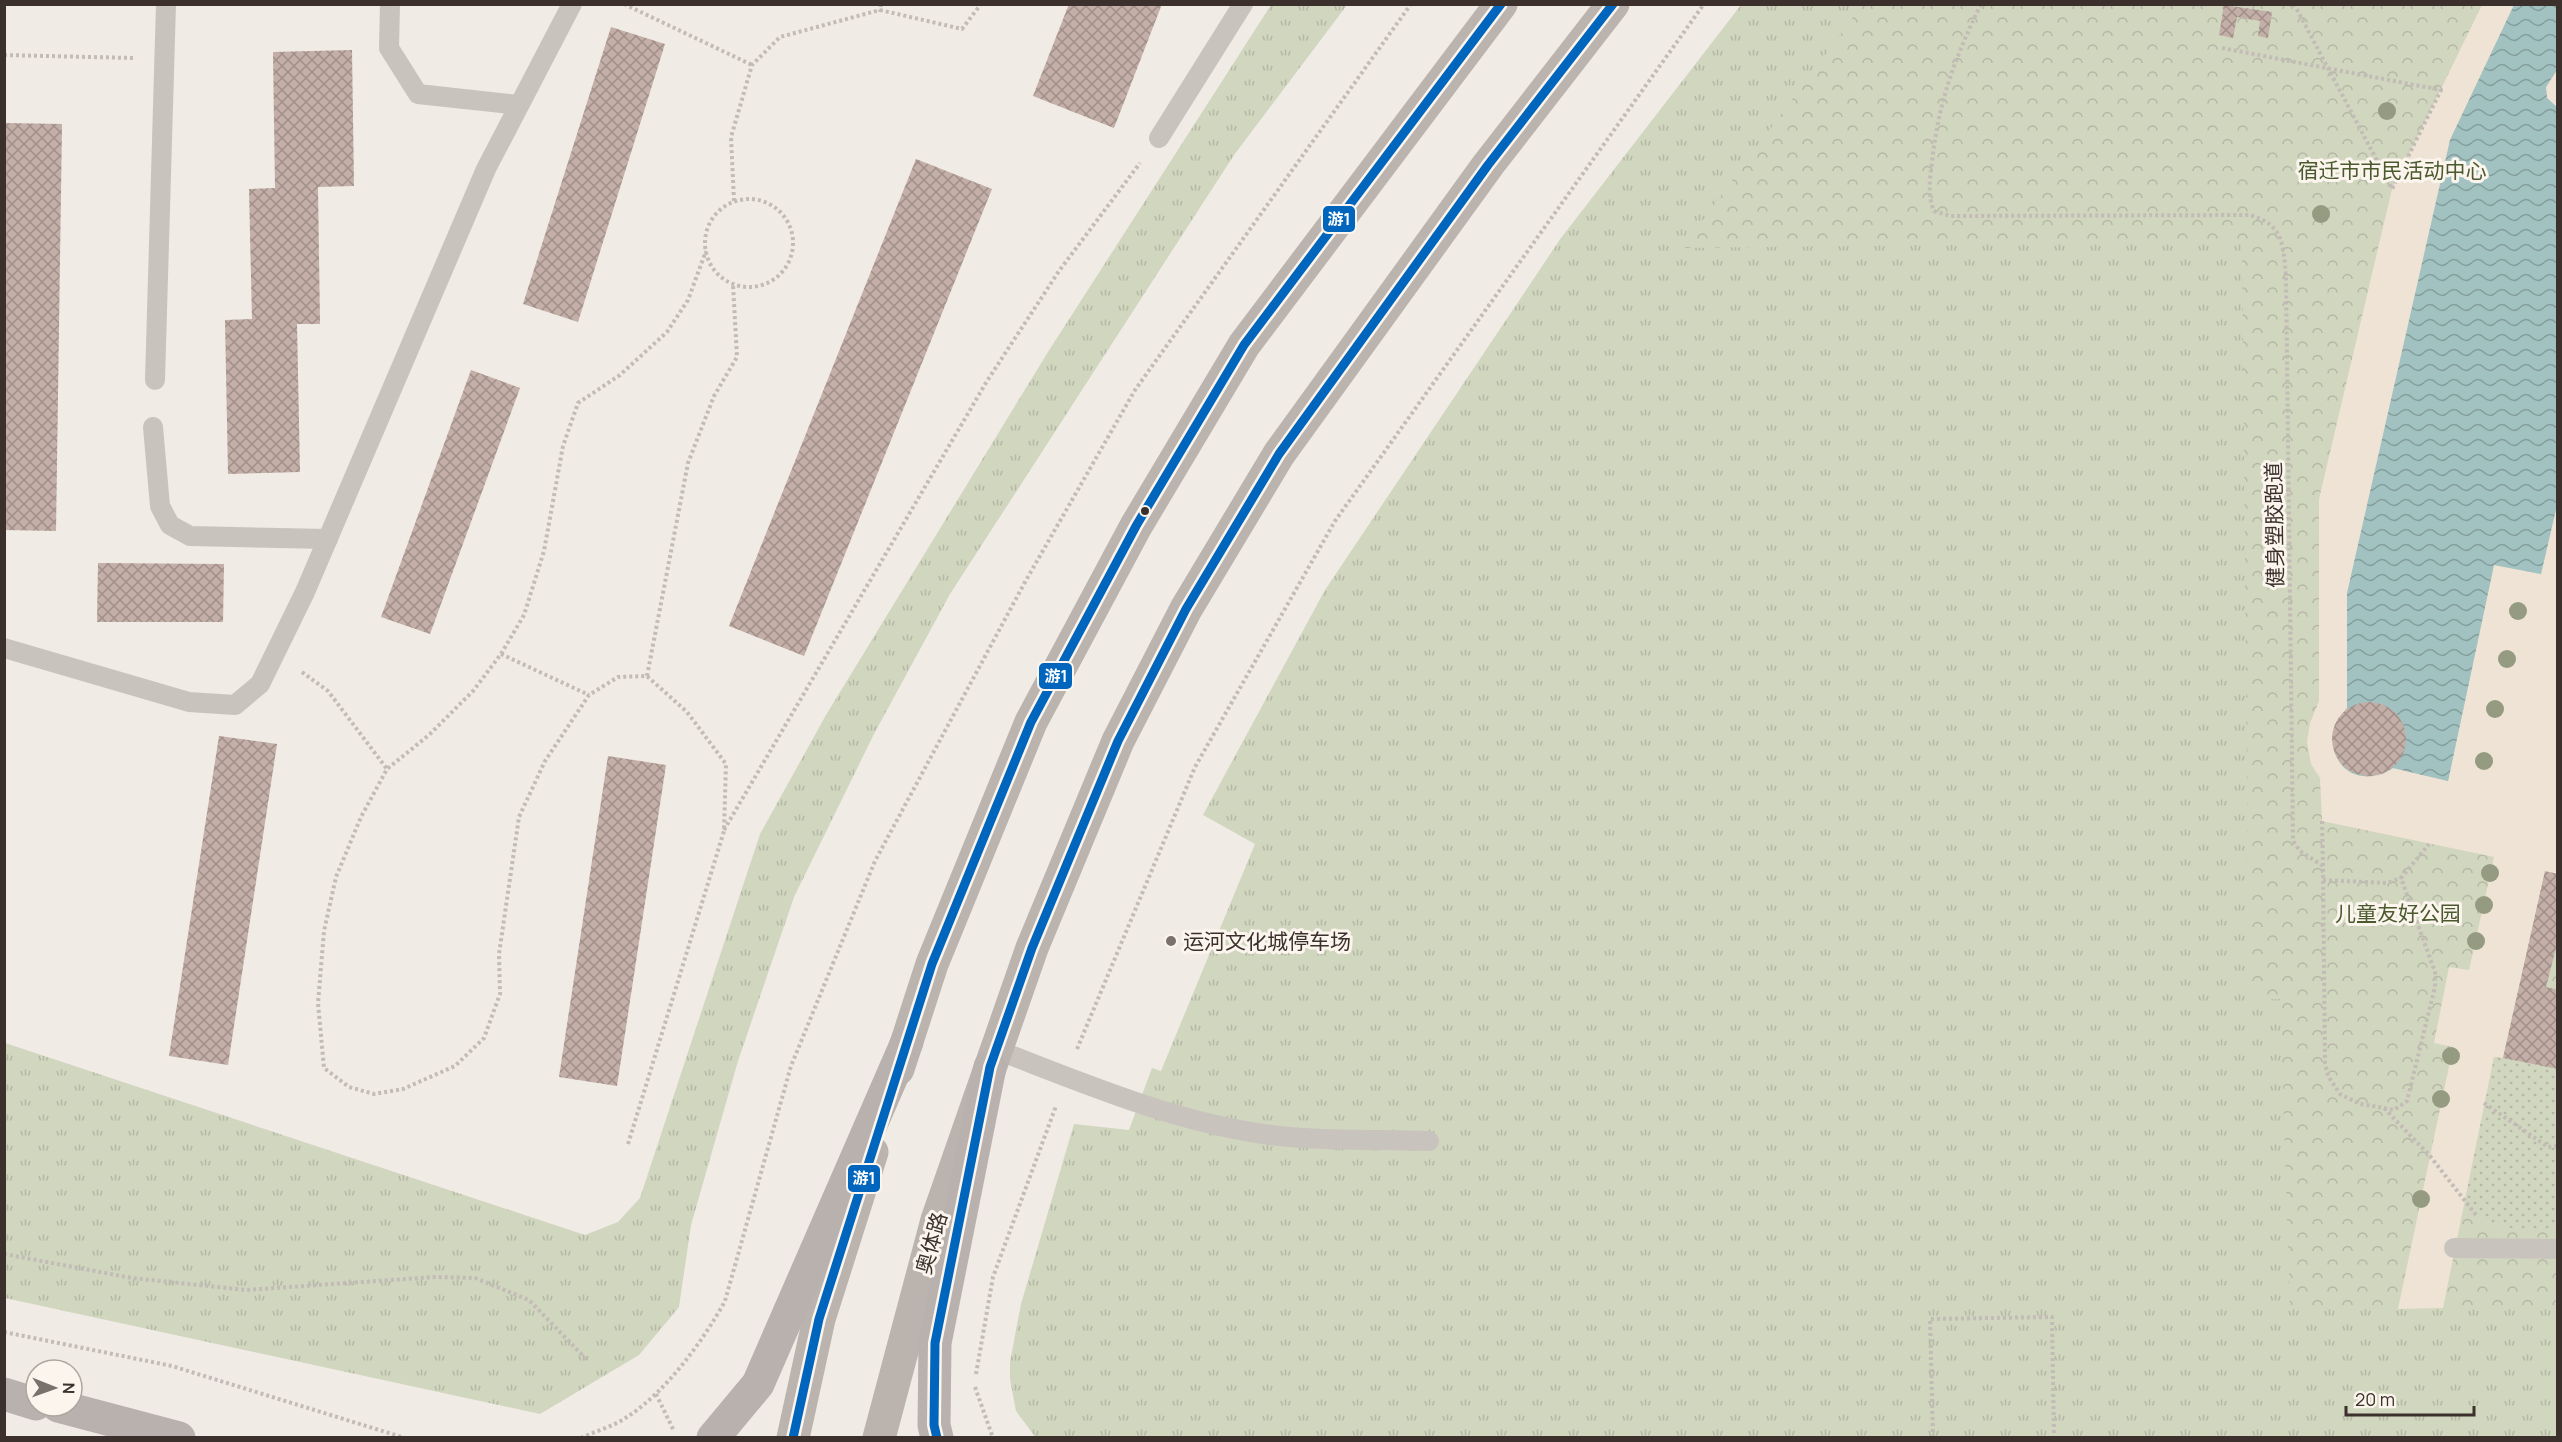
<svg xmlns="http://www.w3.org/2000/svg" width="2562" height="1442" viewBox="0 0 2562 1442" font-family="Manrope,'Noto Sans SC',sans-serif">
<style>
.grass{fill:url(#grass-tufts)}
.park{fill:url(#park-crowns)}
.garden{fill:url(#garden-dots)}
.plaza{fill:#eee3d5}
.water{fill:url(#water-waves)}
.building{fill:url(#building-cross-hatch)}
.lines{fill:none;stroke-linecap:round;stroke-linejoin:round}
.path{stroke:#c2bbb6;stroke-width:4;stroke-dasharray:3 3;stroke-linecap:butt}
.lane{stroke:#c9c3be;stroke-width:20}
.secondary{stroke:#bab3ae;stroke-width:33}
.primary{stroke:#b8b1ad;stroke-width:33}
.bus-1-casing{stroke:#fbf5ee;stroke-width:14}
.bus-1{stroke:#0065bd;stroke-width:9}
.tree{fill:#959b80}
.bus-dot{fill:#3b302b;stroke:#fbf5ee;stroke-width:2}
.poi-dot{fill:#7a716c;stroke:#fbf5ee;stroke-width:2}
.labels{text-anchor:middle;dominant-baseline:central;stroke-width:6;stroke-linejoin:round;paint-order:stroke}
.park-label{font-size:21px;fill:#4a5a2e;stroke:#fbf5ee}
.street-label{font-size:21px;fill:#3b302b;stroke:#fbf5ee}
.poi-label{font-size:21px;fill:#3b302b;stroke:#fbf5ee;text-anchor:start}
.line-badge{stroke:#fbf5ee;stroke-width:2}
.badge-label{font-size:16px;text-anchor:middle;font-weight:bold;fill:#fff}
</style>
<defs>
<pattern id="grass-tufts" width="24" height="20" patternUnits="userSpaceOnUse" patternTransform="scale(1.5)"><rect width="24" height="20" fill="#d1d6bf"/><path d="M3 7l-1-3M5 7V3M7 7l1-3M15 17l-1-3M17 17v-4M19 17l1-3" fill="none" stroke="#b4b8a4"/></pattern>
<pattern id="park-crowns" width="20" height="18" patternUnits="userSpaceOnUse" patternTransform="scale(1.5)"><rect width="20" height="18" fill="#d1d6bf"/><path d="M2 6a3 3 0 1 1 6 0M12 15a3 3 0 1 1 6 0" fill="none" stroke="#b4b8a4"/></pattern>
<pattern id="garden-dots" width="8" height="8" patternUnits="userSpaceOnUse" patternTransform="scale(1.5)"><rect width="8" height="8" fill="#d1d6bf"/><path d="M2 2h.1M6 6h.1" fill="none" stroke="#b4b8a4" stroke-width="1.8" stroke-linecap="round"/></pattern>
<pattern id="water-waves" width="16" height="10" patternUnits="userSpaceOnUse" patternTransform="scale(1.5)"><rect width="16" height="10" fill="#a1c2c1"/><path d="M0 5q4-4 8 0t8 0" fill="none" stroke="#849e9d"/></pattern>
<pattern id="building-cross-hatch" width="8" height="8" patternUnits="userSpaceOnUse" patternTransform="scale(1.5)"><rect width="8" height="8" fill="#c3afa7"/><path d="M0 0l8 8M0 8l8-8" fill="none" stroke="#a08f88"/></pattern>
</defs>
<rect width="100%" height="100%" fill="#f0ebe5"/>
<g class="grass">
<path d="M 1271,5 L 1347,5 L 1234,155 L 950,594 L 874,734 L 794,897 L 738,1061 L 691,1225 L 679,1307 L 639,1355 L 540,1414 L 5,1298 L 5,1043 L 585,1235 L 618,1222 L 640,1198 L 760,834 L 826,715 L 1048,352 Z"/>
<path d="M 1741,5 L 2273,5 L 2398,1308 L 2557,1308 L 2557,1437 L 1036,1438 L 1016,1411 L 1010,1379 L 1010,1362 L 1021,1304 L 1074,1124 L 1129,1130 L 1152,1068 L 1161,1071 L 1255,844 L 1203,815 L 1325,590 L 1561,238 Z"/>
</g>
<path class="park" d="M 1862,5 L 2557,5 L 2557,1308 L 2290,1308 L 2280,999 L 2249,999 L 2242,241 L 1682,248 Z"/>
<path class="garden" d="M 2494,1057 L 2557,1069 L 2557,1228 C 2518,1228 2490,1235 2464,1201 Z"/>
<g class="plaza">
<path d="M 2482,5 L 2514,5 L 2450,140 L 2347,708 L 2336,722 L 2354,774 L 2369,777 L 2384,774 L 2393,768 L 2448,781 L 2494,565 L 2541,574 L 2557,501 L 2557,874 L 2545,872 L 2503,1058 L 2494,1057 L 2443,1308 L 2398,1309 L 2453,1047 L 2434,1043 L 2449,967 L 2469,970 L 2494,857 L 2322,821 L 2320,778 L 2311,764 L 2307,742 L 2310,723 L 2319,701 L 2319,499 L 2392,189 Z"/>
<path d="M 2557,70 L 2557,108 L 2547,98 L 2546,87 Z"/>
</g>
<path class="water" d="M 2514,5 L 2557,5 L 2557,70 L 2546,87 L 2547,98 L 2558,108 L 2558,501 L 2541,574 L 2494,565 L 2448,781 L 2393,768 C 2348,795 2314,750 2347,708 L 2347,593 L 2450,140 Z"/>
<g class="building">
<path d="M 1069,4 L 1162,4 L 1114,128 L 1033,96 Z"/>
<path d="M 2224,5 L 2272,12 L 2268,38 L 2258,36 L 2260,21 L 2237,17 L 2233,38 L 2219,35 Z"/>
<path d="M 611,27 L 665,44 L 578,322 L 523,304 Z"/>
<path d="M 352,50 L 354,186 L 318,187 L 320,324 L 297,324 L 300,472 L 228,474 L 225,320 L 252,319 L 249,189 L 275,188 L 273,52 Z"/>
<path d="M 4,123 L 62,124 L 56,531 L 4,530 Z"/>
<path d="M 916,159 L 992,189 L 804,656 L 729,626 Z"/>
<path d="M 471,370 L 520,388 L 430,634 L 381,617 Z"/>
<path d="M 98,563 L 224,564 L 223,622 L 97,622 Z"/>
<circle cx="2369" cy="739" r="37"/>
<path d="M 219,736 L 277,744 L 228,1065 L 169,1056 Z"/>
<path d="M 608,756 L 666,765 L 617,1086 L 559,1077 Z"/>
<path d="M 2545,871 L 2558,874 L 2558,940 L 2546,987 L 2558,990 L 2558,1069 L 2503,1058 Z"/>
</g>
<g class="lines">
<g class="path">
<path d="M 624,4 L 752,65"/>
<path d="M 881,4 L 880,10 L 962,29 L 981,4"/>
<path d="M 1981,4 C 1954,60 1939,100 1932,162 C 1930,179 1927,194 1934,211 L 1950,216 L 2250,215 C 2284,225 2283,245 2286,276 L 2293,841 L 2300,851 L 2323,866 L 2325,1063 L 2328,1076 L 2340,1094 L 2360,1104 L 2384,1108 L 2430,1156 L 2476,1215"/>
<path d="M 2222,48 L 2441,90 L 2392,189 L 2294,4"/>
<path d="M 4,55 L 133,58"/>
<circle cx="749" cy="243" r="44"/>
<path d="M 734,201 L 731,137 L 752,65 L 780,37 L 880,10"/>
<path d="M 501,654 L 589,695"/>
<path d="M 302,672 L 328,691 L 387,769"/>
<path d="M 647,676 L 688,463 L 714,396 L 737,357 L 733,285"/>
<path d="M 2322,821 L 2323,867"/>
<path d="M 724,830 L 987,381 L 1059,271 L 1140,163"/>
<path d="M 2323,880 L 2387,883 L 2401,878"/>
<path d="M 1077,1049 L 1195,767 L 1335,521 L 1704,4"/>
<path d="M 2484,1103 L 2548,1147 L 2558,1146"/>
<path d="M 2384,1108 L 2394,1110 L 2407,1101 L 2435,987 L 2435,972 L 2401,878 L 2429,844"/>
<path d="M 628,1144 L 724,831 L 726,764 L 687,712 L 647,676 L 618,677 L 589,695 L 545,761 L 519,817 L 499,954 L 500,994 L 484,1038 L 455,1066 L 403,1089 L 374,1094 L 349,1087 L 324,1068 L 318,1003 L 324,931 L 336,877 L 361,817 L 387,769 L 429,735 L 473,691 L 501,654 L 524,615 L 544,551 L 563,446 L 578,403 L 620,375 L 667,332 L 688,300 L 706,251"/>
<path d="M 4,1254 L 132,1278 L 246,1290 L 435,1277 L 475,1278 L 529,1300 L 588,1361"/>
<path d="M 4,1332 L 172,1366 L 405,1438"/>
<path d="M 976,1374 L 993,1277 L 1056,1106"/>
<path d="M 975,1387 L 993,1438"/>
<path d="M 656,1394 L 674,1431"/>
<path d="M 581,1438 C 596,1431 614,1426 627,1417 C 666,1392 703,1341 725,1301 L 791,1066 L 875,861 L 1025,582 L 1135,390 L 1411,4"/>
<path d="M 1933,1438 L 1930,1319 L 2052,1317 L 2054,1438"/>
</g>
<g class="lane">
<path d="M 390,4 L 389,48 L 418,94 L 519,105"/>
<path d="M 1159,138 L 1243,4"/>
<path d="M 155,380 L 166,4"/>
<path d="M 153,427 L 160,506 L 170,525 L 190,536 L 328,539"/>
<path d="M 4,648 L 189,702 L 235,705 L 260,684 L 305,592 L 486,169 L 572,4"/>
<path d="M 997,1050 C 1081,1082 1167,1119 1257,1133 C 1313,1142 1372,1139 1429,1141"/>
<path d="M 2454,1248 L 2558,1249"/>
</g>
<g class="secondary">
<path d="M 898,1069 L 932,964 L 1031,722 L 1136,526 L 1244,345 L 1501,4"/>
<path d="M 793,1438 L 819,1319 L 872,1152"/>
<path d="M 879,1438 L 937,1220 L 1032,948 L 1118,741 L 1186,609 L 1279,454 L 1488,165 L 1613,4"/>
</g>
<g class="primary">
<path d="M 4,1394 L 36,1404"/>
<path d="M 58,1406 L 179,1438"/>
<path d="M 713,1438 L 758,1384 L 907,1042"/>
<path d="M 937,1438 L 934,1425 L 935,1343 L 990,1067"/>
</g>
<g class="bus-1-casing">
<g id="bus-1">
<path d="M 793,1438 L 819,1319 L 932,964 L 1031,722 L 1136,526 L 1244,345 L 1501,4"/>
<path d="M 937,1438 L 934,1425 L 935,1343 L 990,1067 L 1032,948 L 1118,741 L 1186,609 L 1279,454 L 1488,165 L 1613,4"/>
</g>
</g>
<use href="#bus-1" class="bus-1"/>
</g>
<g class="tree">
<circle cx="2387" cy="111" r="9"/>
<circle cx="2321" cy="214" r="9"/>
<circle cx="2518" cy="611" r="9"/>
<circle cx="2507" cy="659" r="9"/>
<circle cx="2495" cy="709" r="9"/>
<circle cx="2484" cy="761" r="9"/>
<circle cx="2490" cy="873" r="9"/>
<circle cx="2484" cy="905" r="9"/>
<circle cx="2476" cy="941" r="9"/>
<circle cx="2451" cy="1056" r="9"/>
<circle cx="2441" cy="1099" r="9"/>
<circle cx="2421" cy="1199" r="9"/>
</g>
<circle class="bus-dot" cx="1145" cy="511" r="5"/>
<circle class="poi-dot" cx="1171" cy="941" r="6"/>
<g class="labels">
<g class="park-label">
<text x="2392" y="170">宿迁市市民活动中心</text>
<text x="2398" y="913">儿童友好公园</text>
</g>
<g class="street-label">
<text transform="translate(2274 525) rotate(-91)">健身塑胶跑道</text>
<text transform="translate(931 1243) rotate(-74)">奥体路</text>
</g>
<g class="poi-label">
<text x="1183" y="941">运河文化城停车场</text>
</g>
</g>
<g class="line-badge">
<rect x="1322" y="205" width="34" height="28" rx="6" fill="#0065bd"/>
<rect x="1038" y="662" width="35" height="28" rx="6" fill="#0065bd"/>
<rect x="847" y="1164" width="34" height="29" rx="6" fill="#0065bd"/>
</g>
<g class="badge-label">
<text x="1339" y="225">游1</text>
<text x="1056" y="682">游1</text>
<text x="864" y="1184">游1</text>
</g>
<rect width="2562" height="1442" fill="none" stroke="#3b302b" stroke-width="12"/>
<g transform="translate(54 1388) rotate(91)"><circle r="28" fill="#fbf5ee" stroke="#aea6a0" stroke-width="1.5"/>
<path d="M0-4.5L10 22L0 15L-10 22Z" fill="#7a716c"/>
<text y="-9" font-size="16" font-weight="bold" text-anchor="middle" fill="#3b302b">N</text>
</g>
<path d="M2346 1406v9h128v-9" fill="none" stroke="#3b302b" stroke-width="3"/>
<text x="2355" y="1406" font-size="18" fill="#3b302b" stroke="#fbf5ee" stroke-width="4.5" paint-order="stroke">20 m</text>
</svg>
